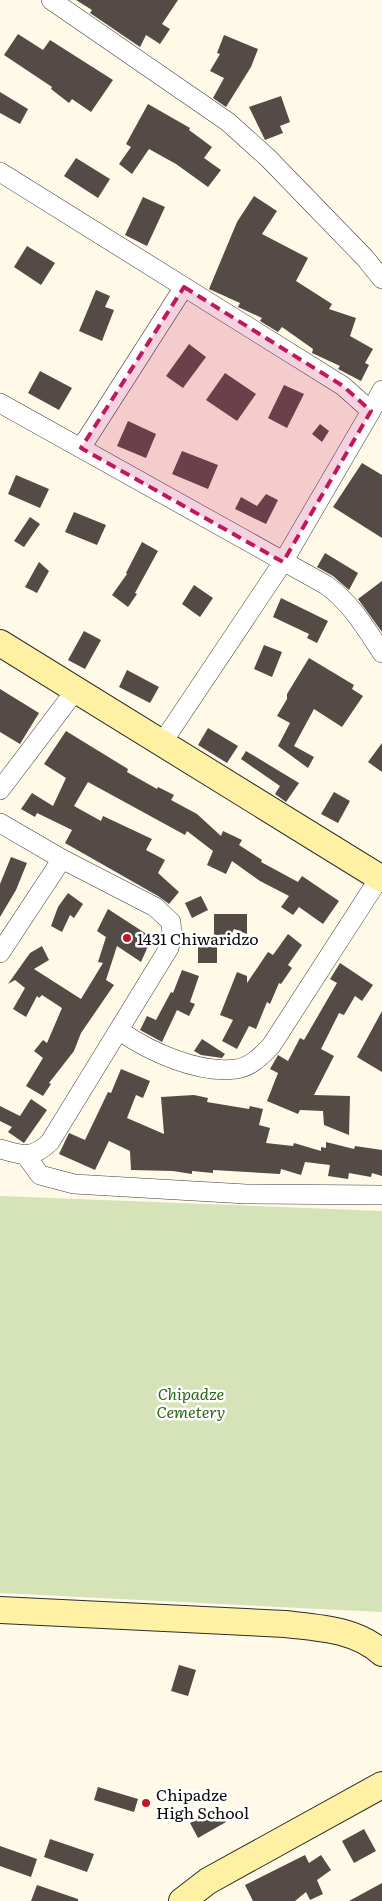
<svg xmlns="http://www.w3.org/2000/svg" width="382" height="1901" viewBox="0 0 382 1901" font-family="Literata,serif">
<style>
.cemetery{fill:#d6e2b8}
.building{fill:#544b46}
.lines{fill:none;stroke-linecap:round;stroke-linejoin:round}
.street-casing{stroke:#3d3d3d;stroke-width:20}
.secondary-casing{stroke:#2c2c2c;stroke-width:28}
.street{stroke:#fff;stroke-width:19}
.secondary{stroke:#fff1a3;stroke-width:26}
.marked{fill:#c2185b;fill-opacity:0.2;stroke:#c2185b;stroke-width:4;stroke-dasharray:10 6;stroke-linejoin:round}
.poi-dot{fill:#c51827;stroke:#fff;stroke-width:2}
.labels{text-anchor:middle;dominant-baseline:central;stroke-width:5;stroke-linejoin:round;paint-order:stroke}
.poi-label{font-size:16px;fill:#0a0a0a;stroke:#fff;text-anchor:start}
.park-label{font-size:16px;font-style:italic;fill:#2a6616;stroke:#fff}
</style>
<rect width="100%" height="100%" fill="#fff9e8"/>
<path class="cemetery" d="M 0,1196 L 382,1211 L 382,1612 L 0,1593 Z"/>
<g class="building">
<path d="M 76,0 L 178,0 L 162,24 L 170,29 L 160,44 L 146,35 L 140,47 L 90,13 L 92,10 Z"/>
<path d="M 18,34 L 43,50 L 50,40 L 113,80 L 91,112 L 72,99 L 69,103 L 51,89 L 52,87 L 4,55 Z"/>
<path d="M 224,35 L 258,49 L 251,67 L 226,107 L 213,98 L 224,78 L 210,71 L 220,54 L 217,53 Z"/>
<path d="M 0,92 L 28,109 L 20,124 L 0,113 Z"/>
<path d="M 281,96 L 290,122 L 280,126 L 283,133 L 265,140 L 249,107 Z"/>
<path d="M 148,104 L 190,128 L 189,130 L 212,147 L 204,158 L 221,170 L 208,187 L 176,164 L 149,149 L 132,174 L 119,164 L 131,147 L 126,144 Z"/>
<path d="M 76,158 L 110,179 L 98,198 L 64,176 Z"/>
<path d="M 254,196 L 277,211 L 262,234 L 308,258 L 296,281 L 332,304 L 329,309 L 356,318 L 350,336 L 373,349 L 365,363 L 369,365 L 361,381 L 338,369 L 340,366 L 312,353 L 313,349 L 282,327 L 278,332 L 260,321 L 262,318 L 238,307 L 240,303 L 209,289 L 237,222 Z"/>
<path d="M 143,197 L 165,207 L 147,246 L 125,235 Z"/>
<path d="M 27,246 L 55,263 L 41,285 L 14,267 Z"/>
<path d="M 96,290 L 110,296 L 105,307 L 114,310 L 102,341 L 79,331 Z"/>
<path d="M 189,344 L 206,357 L 183,388 L 166,376 Z"/>
<path d="M 40,371 L 72,388 L 59,410 L 28,393 Z"/>
<path d="M 225,373 L 256,394 L 237,421 L 206,400 Z"/>
<path d="M 284,385 L 304,394 L 287,428 L 268,418 Z"/>
<path d="M 128,421 L 156,434 L 146,458 L 117,446 Z"/>
<path d="M 320,424 L 329,431 L 322,442 L 312,434 Z"/>
<path d="M 182,451 L 218,465 L 208,489 L 172,474 Z"/>
<path d="M 362,463 L 382,475 L 382,538 L 333,507 Z"/>
<path d="M 16,475 L 49,489 L 40,508 L 8,494 Z"/>
<path d="M 266,494 L 278,500 L 266,524 L 235,509 L 241,497 L 257,506 Z"/>
<path d="M 74,512 L 106,525 L 97,545 L 65,532 Z"/>
<path d="M 30,517 L 40,524 L 24,547 L 14,541 Z"/>
<path d="M 142,542 L 158,551 L 135,593 L 137,594 L 128,607 L 112,595 L 127,574 L 126,573 Z"/>
<path d="M 325,553 L 358,573 L 349,590 L 333,576 L 317,567 Z"/>
<path d="M 39,562 L 49,571 L 37,593 L 25,587 Z"/>
<path d="M 382,581 L 382,632 L 358,599 Z"/>
<path d="M 194,585 L 213,598 L 200,617 L 182,604 Z"/>
<path d="M 281,598 L 328,621 L 317,643 L 307,638 L 309,634 L 273,617 Z"/>
<path d="M 84,631 L 101,640 L 85,669 L 68,660 Z"/>
<path d="M 264,645 L 282,652 L 272,677 L 254,669 Z"/>
<path d="M 309,658 L 354,685 L 352,689 L 363,696 L 342,727 L 314,709 L 294,746 L 314,757 L 308,768 L 278,746 L 290,723 L 277,716 L 287,699 L 287,694 Z"/>
<path d="M 127,670 L 159,687 L 150,703 L 119,687 Z"/>
<path d="M 0,689 L 39,713 L 20,744 L 0,732 Z"/>
<path d="M 208,728 L 238,746 L 227,763 L 198,745 Z"/>
<path d="M 66,731 L 128,769 L 127,772 L 157,789 L 158,787 L 174,795 L 171,800 L 197,814 L 221,836 L 223,831 L 242,840 L 239,845 L 262,860 L 261,862 L 298,882 L 302,876 L 339,901 L 323,924 L 299,907 L 293,915 L 281,907 L 289,896 L 260,881 L 232,861 L 226,874 L 207,865 L 213,851 L 187,831 L 185,835 L 88,782 L 74,806 L 101,821 L 103,816 L 152,839 L 146,850 L 165,860 L 158,873 L 179,892 L 169,904 L 158,896 L 65,843 L 72,830 L 37,813 L 35,817 L 21,809 L 32,793 L 53,806 L 66,778 L 44,764 Z"/>
<path d="M 382,743 L 382,772 L 368,762 Z"/>
<path d="M 246,751 L 299,783 L 286,802 L 275,794 L 280,786 L 241,759 Z"/>
<path d="M 334,792 L 350,801 L 338,823 L 321,814 Z"/>
<path d="M 11,857 L 27,863 L 16,890 L 0,917 L 0,884 Z"/>
<path d="M 68,893 L 83,904 L 74,918 L 70,915 L 62,932 L 51,926 L 58,907 Z"/>
<path d="M 201,896 L 208,910 L 192,918 L 185,903 Z"/>
<path d="M 108,909 L 145,933 L 149,944 L 141,962 L 117,946 L 106,980 L 114,985 L 81,1033 L 74,1051 L 49,1083 L 51,1084 L 43,1096 L 26,1086 L 43,1058 L 34,1051 L 43,1040 L 47,1043 L 62,1008 L 42,995 L 39,998 L 37,996 L 26,1017 L 13,1009 L 25,988 L 15,980 L 8,984 L 30,953 L 42,946 L 49,960 L 34,969 L 81,999 L 103,963 L 98,962 L 106,937 L 97,931 Z"/>
<path d="M 214,914 L 247,914 L 247,934 L 234,929 L 231,935 L 214,935 Z"/>
<path d="M 288,934 L 302,945 L 288,965 L 292,968 L 281,984 L 279,983 L 270,1004 L 267,1002 L 256,1029 L 249,1026 L 237,1049 L 222,1041 L 233,1020 L 220,1015 L 237,972 L 247,976 L 247,983 L 268,952 L 273,955 Z"/>
<rect x="198" y="947" width="19" height="16"/>
<path d="M 340,963 L 373,985 L 362,1001 L 355,996 L 344,1015 L 339,1013 L 321,1049 L 334,1056 L 314,1095 L 350,1096 L 349,1135 L 324,1125 L 323,1111 L 300,1110 L 298,1114 L 267,1101 L 278,1073 L 270,1069 L 278,1055 L 288,1061 L 300,1038 L 304,1040 L 337,983 L 330,979 Z"/>
<path d="M 182,970 L 199,976 L 190,1002 L 195,1004 L 189,1016 L 177,1010 L 162,1042 L 140,1030 L 147,1016 L 156,1020 L 171,992 L 173,993 Z"/>
<path d="M 382,1011 L 382,1072 L 357,1057 Z"/>
<path d="M 202,1039 L 225,1054 L 222,1058 L 201,1055 L 194,1051 Z"/>
<path d="M 121,1069 L 150,1081 L 143,1098 L 136,1095 L 127,1118 L 164,1134 L 161,1097 L 194,1095 L 208,1098 L 207,1102 L 249,1109 L 250,1106 L 263,1109 L 259,1125 L 270,1128 L 266,1143 L 293,1146 L 294,1143 L 321,1151 L 321,1147 L 326,1148 L 326,1142 L 354,1149 L 355,1146 L 382,1150 L 382,1176 L 372,1173 L 371,1177 L 349,1173 L 348,1179 L 328,1176 L 330,1165 L 305,1162 L 301,1175 L 281,1169 L 280,1174 L 213,1170 L 213,1173 L 192,1171 L 192,1174 L 173,1171 L 131,1170 L 130,1151 L 109,1141 L 95,1170 L 59,1154 L 69,1133 L 85,1140 L 108,1092 L 111,1093 Z"/>
<path d="M 31,1099 L 47,1110 L 24,1143 L 8,1132 L 12,1127 L 0,1121 L 0,1106 L 20,1116 Z"/>
<path d="M 179,1665 L 196,1670 L 188,1696 L 171,1691 Z"/>
<path d="M 98,1787 L 138,1799 L 134,1812 L 94,1800 Z"/>
<path d="M 218,1808 L 226,1822 L 198,1838 L 190,1823 Z"/>
<path d="M 364,1829 L 376,1851 L 354,1863 L 342,1841 Z"/>
<path d="M 50,1839 L 94,1854 L 87,1872 L 44,1857 Z"/>
<path d="M 0,1846 L 37,1859 L 31,1877 L 0,1866 Z"/>
<path d="M 305,1855 L 309,1863 L 321,1855 L 331,1870 L 317,1880 L 323,1894 L 310,1900 L 306,1892 L 295,1901 L 253,1901 L 245,1885 Z"/>
<path d="M 382,1883 L 382,1901 L 349,1901 Z"/>
<path d="M 37,1885 L 78,1899 L 78,1901 L 31,1901 Z"/>
</g>
<g class="lines">
<g class="street-casing">
<g id="street">
<path d="M 51,0 L 228,122 L 268,158 L 365,258 L 382,279"/>
<path d="M 0,172 L 343,386 L 371,411 L 283,562 L 162,743"/>
<path d="M 0,403 L 326,585 C 351,603 365,627 382,653"/>
<path d="M 371,411 L 382,390"/>
<path d="M 81,448 L 184,287"/>
<path d="M 0,790 L 75,691"/>
<path d="M 0,823 L 62,859 L 155,907 L 171,922 L 172,936 L 169,948 L 50,1142 C 31,1160 23,1155 0,1149"/>
<path d="M 0,953 L 62,859"/>
<path d="M 120,1031 C 150,1052 199,1074 236,1069 C 251,1067 261,1056 271,1046 L 380,877"/>
<path d="M 26,1156 L 40,1175 L 74,1184 L 246,1194 L 382,1195"/>
</g>
</g>
<g class="secondary-casing">
<g id="secondary">
<path d="M 0,643 L 382,879"/>
<path d="M 0,1610 L 285,1624 C 319,1628 356,1629 382,1653"/>
<path d="M 182,1901 L 208,1881 L 382,1785"/>
</g>
</g>
<use href="#street" class="street"/>
<use href="#secondary" class="secondary"/>
</g>
<path class="marked" d="M 184,287 L 343,386 L 371,411 L 283,562 L 81,448 Z"/>
<g class="poi-dot">
<circle cx="127" cy="938" r="5"/>
<circle cx="146" cy="1803" r="5"/>
</g>
<g class="labels">
<g class="poi-label">
<text x="137" y="938">1431 Chiwaridzo</text>
<text x="156" y="1794">Chipadze<tspan x="156" dy="18">High School</tspan></text>
</g>
<g class="park-label">
<text x="191" y="1393">Chipadze<tspan x="191" dy="18">Cemetery</tspan></text>
</g>
</g>
</svg>
